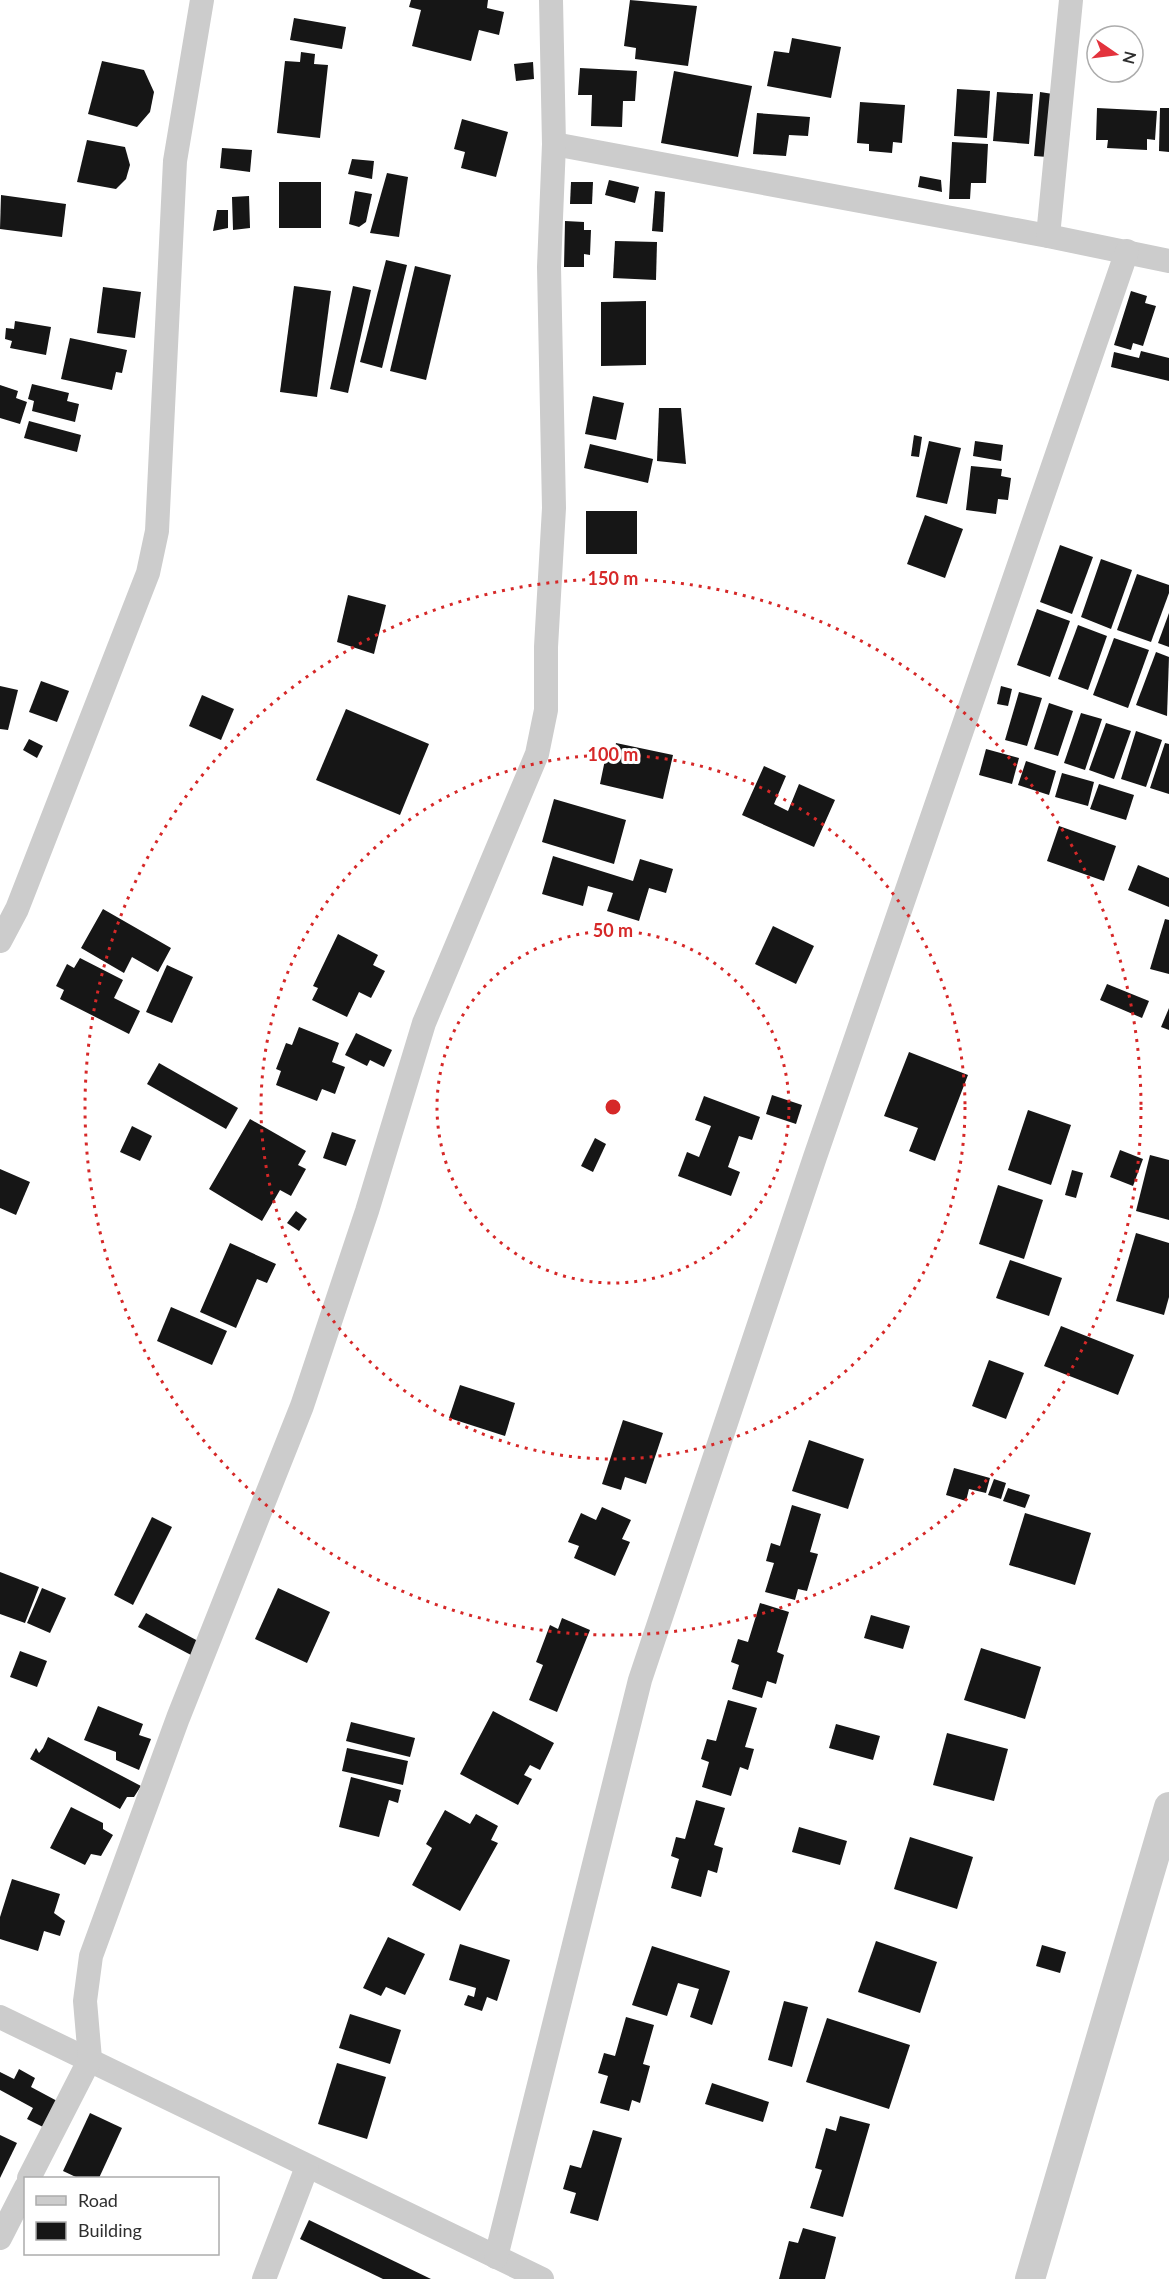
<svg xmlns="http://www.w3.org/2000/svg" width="1169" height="2279" viewBox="0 0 1169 2279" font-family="Lato,sans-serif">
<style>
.building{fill:#161616}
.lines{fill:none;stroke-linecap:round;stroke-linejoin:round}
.minor{stroke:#ccc;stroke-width:24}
.tertiary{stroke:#ccc;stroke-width:30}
.ring{fill:none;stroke:#d62828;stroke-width:3;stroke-dasharray:3 6}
.centre{fill:#d62828;stroke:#fff;stroke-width:3}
.ring-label{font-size:18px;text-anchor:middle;font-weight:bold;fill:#d62828;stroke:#fff;stroke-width:6;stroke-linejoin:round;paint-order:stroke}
</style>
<rect width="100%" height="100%" fill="#fff"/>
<g class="building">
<path d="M 411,0 L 488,0 L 487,8 L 504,12 L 499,35 L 479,30 L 471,61 L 412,46 L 421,10 L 409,7 Z"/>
<path d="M 630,0 L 697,6 L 688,66 L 635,59 L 636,48 L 624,46 Z"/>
<path d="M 294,18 L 346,27 L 342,49 L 290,40 Z"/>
<path d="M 792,38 L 841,47 L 831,98 L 767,86 L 774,51 L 789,53 Z"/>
<path d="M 301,52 L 315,54 L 314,64 L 328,65 L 320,138 L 277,133 L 285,61 L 300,62 Z"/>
<path d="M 102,61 L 144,70 L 154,92 L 150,112 L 137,127 L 88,114 Z"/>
<path d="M 533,62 L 534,79 L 516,81 L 514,64 Z"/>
<path d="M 580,68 L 637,71 L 635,101 L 623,101 L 622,127 L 591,126 L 592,95 L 578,95 Z"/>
<path d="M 674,71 L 752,86 L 738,157 L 661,143 Z"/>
<path d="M 957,89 L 990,91 L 987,138 L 954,136 Z"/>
<path d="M 997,92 L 1033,94 L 1029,144 L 993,141 Z"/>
<path d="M 1040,92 L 1053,94 L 1048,157 L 1034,156 Z"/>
<path d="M 860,102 L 905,105 L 902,143 L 893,142 L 892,153 L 869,151 L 869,144 L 857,143 Z"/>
<path d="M 1097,108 L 1157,111 L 1155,140 L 1147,139 L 1147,150 L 1107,148 L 1108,140 L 1096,140 Z"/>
<path d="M 1160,108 L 1169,108 L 1169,152 L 1159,151 Z"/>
<path d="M 757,113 L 810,117 L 808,136 L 789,135 L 786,156 L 753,154 Z"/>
<path d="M 462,119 L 508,132 L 496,177 L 461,168 L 465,152 L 454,149 Z"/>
<path d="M 87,140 L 125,147 L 130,165 L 126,179 L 116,189 L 77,182 Z"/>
<path d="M 952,142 L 988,144 L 986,183 L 971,183 L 970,199 L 949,199 Z"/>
<path d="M 222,148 L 252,150 L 250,172 L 220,168 Z"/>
<path d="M 352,159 L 374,161 L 372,179 L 348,174 Z"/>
<path d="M 387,173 L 408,177 L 399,237 L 370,233 Z"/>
<path d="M 920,176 L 941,180 L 942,192 L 918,187 Z"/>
<path d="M 609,180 L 639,187 L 635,203 L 605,195 Z"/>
<rect x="279" y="182" width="42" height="46"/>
<path d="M 571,182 L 593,182 L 592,204 L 570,204 Z"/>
<path d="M 355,191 L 372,194 L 366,222 L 359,227 L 349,224 Z"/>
<path d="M 655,191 L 665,192 L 663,232 L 652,231 Z"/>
<path d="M 1,195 L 66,204 L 62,237 L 0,229 Z"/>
<path d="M 249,196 L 250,228 L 233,230 L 232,197 Z"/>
<path d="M 217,210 L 228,210 L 228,228 L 213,231 Z"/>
<path d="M 565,221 L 584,222 L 584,230 L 591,230 L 590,255 L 584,254 L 584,267 L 564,267 Z"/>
<path d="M 615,241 L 657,242 L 656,280 L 613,278 Z"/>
<path d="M 386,260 L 407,265 L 382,368 L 360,362 Z"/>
<path d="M 415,266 L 451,275 L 426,380 L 390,371 Z"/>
<path d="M 294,286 L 331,291 L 317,397 L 280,392 Z"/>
<path d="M 353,286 L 371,290 L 348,393 L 330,389 Z"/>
<path d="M 103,287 L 141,292 L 135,338 L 97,333 Z"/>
<path d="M 1131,291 L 1147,296 L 1145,303 L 1156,306 L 1143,346 L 1133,343 L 1131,350 L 1114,345 Z"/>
<path d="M 646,301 L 646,365 L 601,366 L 601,302 Z"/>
<path d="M 15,321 L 51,327 L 46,355 L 10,348 L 12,341 L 5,339 L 6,328 L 14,329 Z"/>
<path d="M 70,338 L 127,350 L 122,373 L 116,372 L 112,390 L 61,379 Z"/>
<path d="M 1141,351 L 1169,358 L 1169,381 L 1111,367 L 1114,352 L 1139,358 Z"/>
<path d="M 32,384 L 69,393 L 67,401 L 79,404 L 75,422 L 32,411 L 34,401 L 28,399 Z"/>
<path d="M 0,385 L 18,391 L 16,398 L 27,402 L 20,424 L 0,418 Z"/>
<path d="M 593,396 L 624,403 L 616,440 L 585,434 Z"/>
<path d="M 659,408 L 681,408 L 686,464 L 657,461 Z"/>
<path d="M 29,421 L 81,435 L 77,452 L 24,438 Z"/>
<path d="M 914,435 L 922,437 L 919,457 L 911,456 Z"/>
<path d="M 929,441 L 961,448 L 947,504 L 916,497 Z"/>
<path d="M 975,441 L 1003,445 L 1001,461 L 973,456 Z"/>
<path d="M 590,444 L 653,459 L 648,483 L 584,468 Z"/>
<path d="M 971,466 L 1002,469 L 1001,476 L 1011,478 L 1008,500 L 998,499 L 996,514 L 966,510 Z"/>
<rect x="586" y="511" width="51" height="43"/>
<path d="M 925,515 L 963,529 L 945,578 L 907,564 Z"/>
<path d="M 1060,545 L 1093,557 L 1072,614 L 1040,602 Z"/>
<path d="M 1101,559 L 1132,570 L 1111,629 L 1081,617 Z"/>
<path d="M 1137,574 L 1169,585 L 1169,593 L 1151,642 L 1117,630 Z"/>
<path d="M 348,595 L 386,605 L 374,654 L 337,642 Z"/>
<path d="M 1037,609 L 1070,621 L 1050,677 L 1017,665 Z"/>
<path d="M 1169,613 L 1169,647 L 1158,643 Z"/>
<path d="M 1078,625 L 1107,636 L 1088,690 L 1058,679 Z"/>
<path d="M 1114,638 L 1149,650 L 1128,708 L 1093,695 Z"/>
<path d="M 1156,652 L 1169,657 L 1167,716 L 1136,705 Z"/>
<path d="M 41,681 L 69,691 L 57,722 L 29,712 Z"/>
<path d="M 0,686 L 18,690 L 8,730 L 0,729 Z"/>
<path d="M 1001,686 L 1012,689 L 1008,706 L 997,704 Z"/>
<path d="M 1019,692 L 1042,698 L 1027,746 L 1005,740 Z"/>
<path d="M 202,695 L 234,709 L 221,740 L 189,726 Z"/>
<path d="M 1049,703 L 1073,711 L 1058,756 L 1034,749 Z"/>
<path d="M 346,709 L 429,744 L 400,815 L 316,780 Z"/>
<path d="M 1081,713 L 1102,719 L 1085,770 L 1064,763 Z"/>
<path d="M 1106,723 L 1131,731 L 1114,779 L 1089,770 Z"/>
<path d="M 1136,731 L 1162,740 L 1146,787 L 1121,779 Z"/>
<path d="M 29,739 L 43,746 L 37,758 L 23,750 Z"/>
<path d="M 616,743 L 673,755 L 663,799 L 600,784 L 606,755 L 613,757 Z"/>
<path d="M 1165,743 L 1169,744 L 1169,794 L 1150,788 Z"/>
<path d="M 986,749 L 1019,758 L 1012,784 L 979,775 Z"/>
<path d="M 1026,761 L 1056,771 L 1049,795 L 1018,785 Z"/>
<path d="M 764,766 L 786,776 L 774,804 L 788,811 L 799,784 L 835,800 L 814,847 L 742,815 Z"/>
<path d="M 1062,773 L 1094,782 L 1088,806 L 1055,797 Z"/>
<path d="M 1099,784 L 1134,795 L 1126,820 L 1090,809 Z"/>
<path d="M 554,799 L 626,820 L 614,864 L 542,842 Z"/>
<path d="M 1059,826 L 1116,846 L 1104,881 L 1047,861 Z"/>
<path d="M 553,856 L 633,881 L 640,859 L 673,869 L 666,893 L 649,888 L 639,921 L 607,911 L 613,893 L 588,886 L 583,906 L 542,894 Z"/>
<path d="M 1138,865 L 1169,878 L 1169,907 L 1128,890 Z"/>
<path d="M 103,909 L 171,948 L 158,972 L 132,957 L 124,973 L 81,948 Z"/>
<path d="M 1165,919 L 1169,920 L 1169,974 L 1150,969 Z"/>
<path d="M 773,926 L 814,946 L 796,984 L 755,964 Z"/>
<path d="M 338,934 L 378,955 L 373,965 L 385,971 L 371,998 L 359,992 L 347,1017 L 312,1000 L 318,988 L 313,986 Z"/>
<path d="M 80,958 L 123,980 L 114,998 L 140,1011 L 129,1034 L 60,999 L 64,990 L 56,986 L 67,964 L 74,968 Z"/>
<path d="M 167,965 L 193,977 L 172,1023 L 146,1012 Z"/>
<path d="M 1107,984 L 1149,1001 L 1142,1018 L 1100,1000 Z"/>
<path d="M 1169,1008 L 1169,1030 L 1161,1027 Z"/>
<path d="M 299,1027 L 339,1043 L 332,1062 L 345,1067 L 335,1094 L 322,1089 L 317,1101 L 276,1085 L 281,1071 L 276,1069 L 286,1043 L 292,1045 Z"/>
<path d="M 356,1033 L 392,1050 L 384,1067 L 370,1060 L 367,1066 L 345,1055 Z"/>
<path d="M 909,1052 L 968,1075 L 935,1161 L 909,1151 L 918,1128 L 884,1116 Z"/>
<path d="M 159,1063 L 238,1108 L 226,1129 L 147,1084 Z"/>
<path d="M 772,1095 L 802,1105 L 796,1124 L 766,1114 Z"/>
<path d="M 704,1096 L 760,1117 L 752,1140 L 739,1136 L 728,1167 L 740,1172 L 731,1196 L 678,1176 L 687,1152 L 699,1157 L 711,1126 L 695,1120 Z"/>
<path d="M 1028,1110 L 1071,1125 L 1051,1185 L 1008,1170 Z"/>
<path d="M 250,1119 L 306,1151 L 298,1165 L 306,1169 L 291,1196 L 280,1190 L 262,1221 L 209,1189 Z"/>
<path d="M 132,1126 L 152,1136 L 140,1161 L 120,1152 Z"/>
<path d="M 332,1132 L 356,1140 L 346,1166 L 323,1158 Z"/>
<path d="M 595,1138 L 606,1144 L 593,1172 L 581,1166 Z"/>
<path d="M 1120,1150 L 1143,1159 L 1133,1186 L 1110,1177 Z"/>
<path d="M 1150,1155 L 1169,1160 L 1169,1220 L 1136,1211 Z"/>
<path d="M 0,1169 L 30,1182 L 16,1215 L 0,1208 Z"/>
<path d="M 1072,1170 L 1083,1173 L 1076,1198 L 1065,1195 Z"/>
<path d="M 998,1185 L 1043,1200 L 1024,1259 L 979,1244 Z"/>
<path d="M 296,1211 L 307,1219 L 299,1231 L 287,1223 Z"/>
<path d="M 1136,1233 L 1169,1243 L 1169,1297 L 1164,1315 L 1116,1301 Z"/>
<path d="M 230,1243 L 276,1264 L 267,1283 L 257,1279 L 236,1328 L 200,1312 Z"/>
<path d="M 1010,1260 L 1062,1278 L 1049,1316 L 996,1298 Z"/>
<path d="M 171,1307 L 227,1331 L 212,1365 L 157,1341 Z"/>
<path d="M 1061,1326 L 1134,1355 L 1118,1395 L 1044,1366 Z"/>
<path d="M 989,1360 L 1024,1373 L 1006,1419 L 972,1406 Z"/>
<path d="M 460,1385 L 515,1403 L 505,1436 L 449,1418 Z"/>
<path d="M 623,1420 L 663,1433 L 646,1484 L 625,1477 L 621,1490 L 602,1484 Z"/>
<path d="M 809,1440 L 864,1459 L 848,1509 L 792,1491 Z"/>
<path d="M 954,1468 L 990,1478 L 986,1493 L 969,1489 L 966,1501 L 946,1495 Z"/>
<path d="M 994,1479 L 1006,1483 L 1001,1499 L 988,1495 Z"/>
<path d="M 1008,1488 L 1030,1495 L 1025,1508 L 1003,1501 Z"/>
<path d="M 792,1505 L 821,1514 L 810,1552 L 818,1554 L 807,1591 L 798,1589 L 795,1600 L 765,1592 L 774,1563 L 766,1561 L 771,1543 L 780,1546 Z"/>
<path d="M 602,1507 L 631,1520 L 622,1539 L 630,1542 L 615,1576 L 574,1558 L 579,1546 L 568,1542 L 581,1513 L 596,1520 Z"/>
<path d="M 1025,1513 L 1091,1533 L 1075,1585 L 1009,1565 Z"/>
<path d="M 152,1517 L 172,1527 L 133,1605 L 114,1595 Z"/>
<path d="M 0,1572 L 39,1587 L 25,1623 L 0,1614 Z"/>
<path d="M 42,1588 L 66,1598 L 50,1633 L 27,1623 Z"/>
<path d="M 278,1588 L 330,1612 L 307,1663 L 255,1639 Z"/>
<path d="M 760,1603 L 789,1612 L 777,1652 L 784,1655 L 776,1684 L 767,1681 L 762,1698 L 732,1689 L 739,1665 L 731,1662 L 738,1639 L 748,1642 Z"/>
<path d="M 146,1613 L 198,1641 L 191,1655 L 138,1627 Z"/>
<path d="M 871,1615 L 910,1626 L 903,1649 L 864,1638 Z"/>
<path d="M 562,1618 L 590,1630 L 557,1712 L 529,1700 L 543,1665 L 536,1662 L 550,1625 L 558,1629 Z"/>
<path d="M 981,1648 L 1041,1667 L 1025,1719 L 964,1700 Z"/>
<path d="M 20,1651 L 47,1661 L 37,1687 L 10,1677 Z"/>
<path d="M 728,1700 L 757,1708 L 745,1747 L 754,1749 L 748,1770 L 740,1767 L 731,1796 L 702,1787 L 709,1762 L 701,1759 L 707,1739 L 716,1741 Z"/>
<path d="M 98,1706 L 143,1724 L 139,1735 L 151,1739 L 139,1770 L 116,1760 L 116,1752 L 84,1740 Z"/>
<path d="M 493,1711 L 554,1743 L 540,1770 L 530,1765 L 524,1775 L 532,1779 L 518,1805 L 460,1774 Z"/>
<path d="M 351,1722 L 415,1738 L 410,1757 L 346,1741 Z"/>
<path d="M 836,1724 L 880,1736 L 873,1760 L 829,1748 Z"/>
<path d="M 947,1733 L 1008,1749 L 994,1801 L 933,1785 Z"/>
<path d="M 48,1737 L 141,1786 L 134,1797 L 127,1797 L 120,1809 L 30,1759 L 36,1748 L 39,1753 L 43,1748 Z"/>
<path d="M 347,1748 L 408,1761 L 403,1785 L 342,1771 Z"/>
<path d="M 351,1777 L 401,1790 L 398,1803 L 389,1800 L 379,1837 L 339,1827 Z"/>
<path d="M 696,1800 L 725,1808 L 714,1845 L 723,1848 L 717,1873 L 708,1870 L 701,1897 L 671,1888 L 679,1859 L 671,1856 L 676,1837 L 685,1839 Z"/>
<path d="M 71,1807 L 103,1823 L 103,1829 L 113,1835 L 101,1856 L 91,1854 L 85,1865 L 50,1848 Z"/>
<path d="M 445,1810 L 470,1824 L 476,1814 L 498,1826 L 491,1840 L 498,1843 L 460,1911 L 412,1885 L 432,1848 L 426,1844 Z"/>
<path d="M 799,1827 L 847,1841 L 840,1865 L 792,1852 Z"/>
<path d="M 910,1837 L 973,1857 L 957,1909 L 894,1889 Z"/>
<path d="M 12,1879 L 60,1894 L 54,1913 L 65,1921 L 60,1936 L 44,1931 L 38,1951 L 0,1939 L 0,1917 Z"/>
<path d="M 388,1937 L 425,1954 L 405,1995 L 386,1987 L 381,1996 L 363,1988 Z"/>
<path d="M 876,1941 L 937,1962 L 920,2013 L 858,1992 Z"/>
<path d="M 460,1944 L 510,1960 L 497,2001 L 487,1997 L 482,2011 L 464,2005 L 468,1995 L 474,1997 L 476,1988 L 449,1980 Z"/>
<path d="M 1042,1945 L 1066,1952 L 1060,1973 L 1036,1966 Z"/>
<path d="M 652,1946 L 730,1971 L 712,2025 L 690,2017 L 699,1989 L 678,1983 L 667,2016 L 632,2005 Z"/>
<path d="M 784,2001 L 808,2007 L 792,2067 L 768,2060 Z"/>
<path d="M 350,2014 L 401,2030 L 390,2064 L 339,2048 Z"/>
<path d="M 626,2017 L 654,2025 L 643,2064 L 650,2066 L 640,2103 L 632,2100 L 629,2111 L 600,2103 L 608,2076 L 598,2073 L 604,2053 L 615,2056 Z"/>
<path d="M 827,2018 L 910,2045 L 889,2109 L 806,2082 Z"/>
<path d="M 337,2063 L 386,2077 L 367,2139 L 318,2124 Z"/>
<path d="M 19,2069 L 35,2078 L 31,2087 L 59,2102 L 45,2128 L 27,2119 L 33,2108 L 0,2090 L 0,2072 L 14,2079 Z"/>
<path d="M 712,2083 L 769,2102 L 763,2122 L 705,2104 Z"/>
<path d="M 90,2113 L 122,2128 L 99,2178 L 78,2178 L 63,2171 Z"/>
<path d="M 840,2116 L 870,2124 L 843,2217 L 810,2208 L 822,2170 L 815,2168 L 826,2128 L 836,2131 Z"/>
<path d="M 593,2130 L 622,2138 L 598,2221 L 570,2213 L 576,2193 L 563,2189 L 570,2165 L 581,2168 Z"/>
<path d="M 0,2135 L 17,2143 L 0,2178 Z"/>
<path d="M 309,2220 L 431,2279 L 383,2279 L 300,2239 Z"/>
<path d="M 803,2228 L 836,2237 L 825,2279 L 779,2279 L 789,2241 L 798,2243 Z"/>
</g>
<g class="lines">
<g class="minor">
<path d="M 554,144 L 1048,236 L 1169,261"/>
<path d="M 1048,236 L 1071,0"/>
<path d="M 0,941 L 17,909 L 148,573 L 157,531 L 175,161 L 202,0"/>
<path d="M 0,2017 L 542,2279"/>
<path d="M 29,2178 L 90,2059 L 85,2001 L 91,1956 L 178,1718 L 302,1406 L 367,1211 L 424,1023 L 537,754 L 546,710 L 546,647 L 554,508 L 549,267 L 554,144 L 551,0"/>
<path d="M 0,2238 L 26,2187"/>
<path d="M 496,2257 L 640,1680 L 815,1157 L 1127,251"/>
<path d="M 264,2279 L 307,2167"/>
</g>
<path class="tertiary" d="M 1030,2279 L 1169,1807"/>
</g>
<g class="ring">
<circle cx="613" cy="1107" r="176"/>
<circle cx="613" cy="1107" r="352"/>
<circle cx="613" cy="1107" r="528"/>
</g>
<circle cx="613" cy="1107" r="9" class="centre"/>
<g class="ring-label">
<text x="613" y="585">150 m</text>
<text x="613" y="761">100 m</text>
<text x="613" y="937">50 m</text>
</g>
<rect x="24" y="2177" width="195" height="78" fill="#ffffff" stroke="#acacac" stroke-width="1.5"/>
<rect x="36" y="2196" width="30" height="9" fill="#cccccc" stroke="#acacac" stroke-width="1.5"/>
<text x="78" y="2207" font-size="18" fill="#2f2f2f">Road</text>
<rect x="36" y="2222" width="30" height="18" fill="#161616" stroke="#acacac" stroke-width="1.5"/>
<text x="78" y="2237" font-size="18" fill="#2f2f2f">Building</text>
<g transform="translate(1115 54) rotate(104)"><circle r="28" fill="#ffffff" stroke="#acacac" stroke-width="1.5"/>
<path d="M0-4.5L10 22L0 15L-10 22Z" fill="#e3333d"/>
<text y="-9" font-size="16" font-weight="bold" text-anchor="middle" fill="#2f2f2f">N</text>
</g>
</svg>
